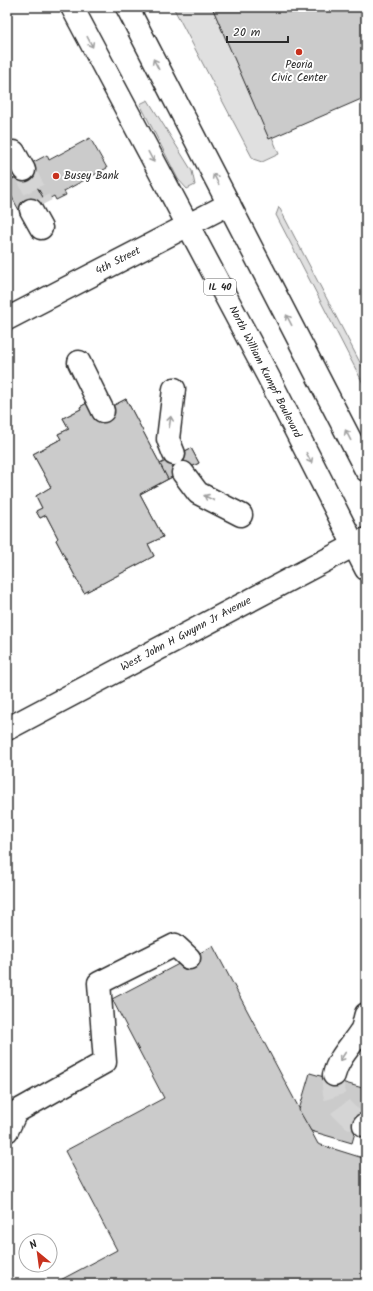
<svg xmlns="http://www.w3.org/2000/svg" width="373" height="1291" viewBox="0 0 373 1291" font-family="Kalam,sans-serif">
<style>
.green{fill:#e0e0e0;stroke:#868686}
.building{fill:#cbcbcb;stroke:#2b2b2b}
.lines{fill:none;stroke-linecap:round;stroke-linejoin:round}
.minor-tunnel{stroke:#d5d5d5;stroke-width:22;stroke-dasharray:22 11;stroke-linecap:butt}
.minor-casing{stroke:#2b2b2b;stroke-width:25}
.major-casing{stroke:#2b2b2b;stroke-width:25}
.minor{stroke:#fff;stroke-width:22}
.major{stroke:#fff;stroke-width:22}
.oneway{stroke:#a0a0a0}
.poi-dot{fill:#c8321e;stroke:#fff;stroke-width:1.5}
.labels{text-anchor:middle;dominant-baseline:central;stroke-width:4;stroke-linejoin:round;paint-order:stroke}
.shield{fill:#fff;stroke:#6b6b6b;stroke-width:1}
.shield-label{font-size:10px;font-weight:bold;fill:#2b2b2b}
.poi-label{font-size:11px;fill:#2b2b2b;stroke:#fff}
.street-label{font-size:11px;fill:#2b2b2b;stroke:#fff}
</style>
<rect width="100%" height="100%" fill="#fff"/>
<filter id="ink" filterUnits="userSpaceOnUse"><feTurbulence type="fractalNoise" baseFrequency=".025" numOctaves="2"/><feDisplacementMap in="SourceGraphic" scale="8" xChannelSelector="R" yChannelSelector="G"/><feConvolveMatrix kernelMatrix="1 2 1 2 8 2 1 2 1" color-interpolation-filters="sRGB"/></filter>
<g filter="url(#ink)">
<g class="green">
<path d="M 173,7 L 212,7 L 269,138 L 272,137 L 279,154 L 262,162 L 253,159 Z"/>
<path d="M 148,100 L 192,171 L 195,185 L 187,189 L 178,179 L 140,104 Z"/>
<path d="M 279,207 L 366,374 L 366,389 L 276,215 Z"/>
</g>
<g class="building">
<path d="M 212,7 L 366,7 L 366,97 L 269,139 Z"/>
<path d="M 90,138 L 107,168 L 64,191 L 66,195 L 56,200 L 54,196 L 45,201 L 28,171 L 28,165 L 47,155 L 49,160 Z"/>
<path d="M 28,171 L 45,201 L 21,214 L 7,188 L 7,182 Z"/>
<path d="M 126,399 L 160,464 L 191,448 L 199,463 L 140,494 L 163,537 L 148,544 L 154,556 L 84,593 L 56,540 L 58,538 L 46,515 L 40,518 L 36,511 L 42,508 L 36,496 L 51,487 L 33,454 L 61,439 L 58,434 L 69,429 L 63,418 L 81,409 L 80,407 L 87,403 L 99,413 Z"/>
<path d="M 126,399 L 168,479 L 140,494 L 163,537 L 148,544 L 154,556 L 84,593 L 56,540 L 58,538 L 46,515 L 40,518 L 36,511 L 42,508 L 36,496 L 51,487 L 33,454 L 61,439 L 58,434 L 69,429 L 63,418 L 81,409 L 80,407 L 87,403 L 99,413 Z"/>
<path d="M 191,448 L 199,463 L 168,479 L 160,464 Z"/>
<path d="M 213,946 L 318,1144 L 366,1159 L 366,1284 L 53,1284 L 117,1250 L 65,1151 L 164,1098 L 112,999 Z"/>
<path d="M 310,1073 L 366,1089 L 366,1094 L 352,1143 L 311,1131 L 299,1110 Z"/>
</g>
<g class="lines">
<g class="minor-tunnel">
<path d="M 24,170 L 42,205"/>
<path d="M 334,1075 C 329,1099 343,1115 364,1125"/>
</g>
<g class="minor-casing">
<g id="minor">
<path d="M 14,152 L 24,170"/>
<path d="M 31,210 L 41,228"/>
<path d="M 7,319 L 229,204"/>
<path d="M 79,362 L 103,411"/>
<path d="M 174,454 L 168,439 L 174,389"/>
<path d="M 183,473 L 198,493 L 241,515"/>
<path d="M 7,729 L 366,539"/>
<path d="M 334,1075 C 338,1058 351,1046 360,1032 C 364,1027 364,1019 366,1014"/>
<path d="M 364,1125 L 366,1125"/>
<path d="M 7,1131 L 16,1112 L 105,1062 L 99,983 L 175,945 L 189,958"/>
</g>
</g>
<g class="major-casing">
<g id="major">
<path d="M 72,7 L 268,376 L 366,569"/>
<path d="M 127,7 L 366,470"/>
</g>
</g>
<use href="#minor" class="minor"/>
<use href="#major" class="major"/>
</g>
<defs><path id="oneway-shaft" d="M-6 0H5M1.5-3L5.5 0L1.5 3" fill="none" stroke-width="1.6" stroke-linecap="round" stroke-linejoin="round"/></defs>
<g class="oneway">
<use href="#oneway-shaft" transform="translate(90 42) rotate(62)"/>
<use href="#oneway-shaft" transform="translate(156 64) rotate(-117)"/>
<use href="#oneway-shaft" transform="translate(151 157) rotate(62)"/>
<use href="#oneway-shaft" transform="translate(216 179) rotate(-117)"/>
<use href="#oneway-shaft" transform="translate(289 320) rotate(-117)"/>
<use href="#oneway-shaft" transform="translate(170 422) rotate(-82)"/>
<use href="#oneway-shaft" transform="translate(348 435) rotate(-117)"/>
<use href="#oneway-shaft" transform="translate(309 458) rotate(63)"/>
<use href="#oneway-shaft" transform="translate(209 498) rotate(-153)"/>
<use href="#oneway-shaft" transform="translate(343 1056) rotate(123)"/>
</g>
</g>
<g class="poi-dot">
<circle cx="299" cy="52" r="4"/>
<circle cx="56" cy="176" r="4"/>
</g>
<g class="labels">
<rect class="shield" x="204" y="279" width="32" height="16" rx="3"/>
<g class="shield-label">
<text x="220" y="287">IL 40</text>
</g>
<g class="poi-label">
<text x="299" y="65">Peoria<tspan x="299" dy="13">Civic Center</tspan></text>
<text x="64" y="176" text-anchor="start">Busey Bank</text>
</g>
<g class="street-label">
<text transform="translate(118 261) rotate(-27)">4th Street</text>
<text transform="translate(265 372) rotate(63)">North William Kumpf Boulevard</text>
<text transform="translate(186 634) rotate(-28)">West John H Gwynn Jr Avenue</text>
</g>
</g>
<rect width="373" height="1291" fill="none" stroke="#fff" stroke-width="24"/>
<rect x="12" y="12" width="349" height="1267" fill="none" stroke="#2b2b2b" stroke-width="1.5" filter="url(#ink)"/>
<g transform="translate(38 1253) rotate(331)"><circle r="19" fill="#ffffff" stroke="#aaaaaa"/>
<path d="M0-3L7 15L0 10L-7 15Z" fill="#c8321e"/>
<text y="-6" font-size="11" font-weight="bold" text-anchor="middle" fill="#2b2b2b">N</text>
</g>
<path d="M227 36v6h61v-6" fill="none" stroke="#2b2b2b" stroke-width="2"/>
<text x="233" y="36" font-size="12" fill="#2b2b2b" stroke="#ffffff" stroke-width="3" paint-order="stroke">20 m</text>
</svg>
